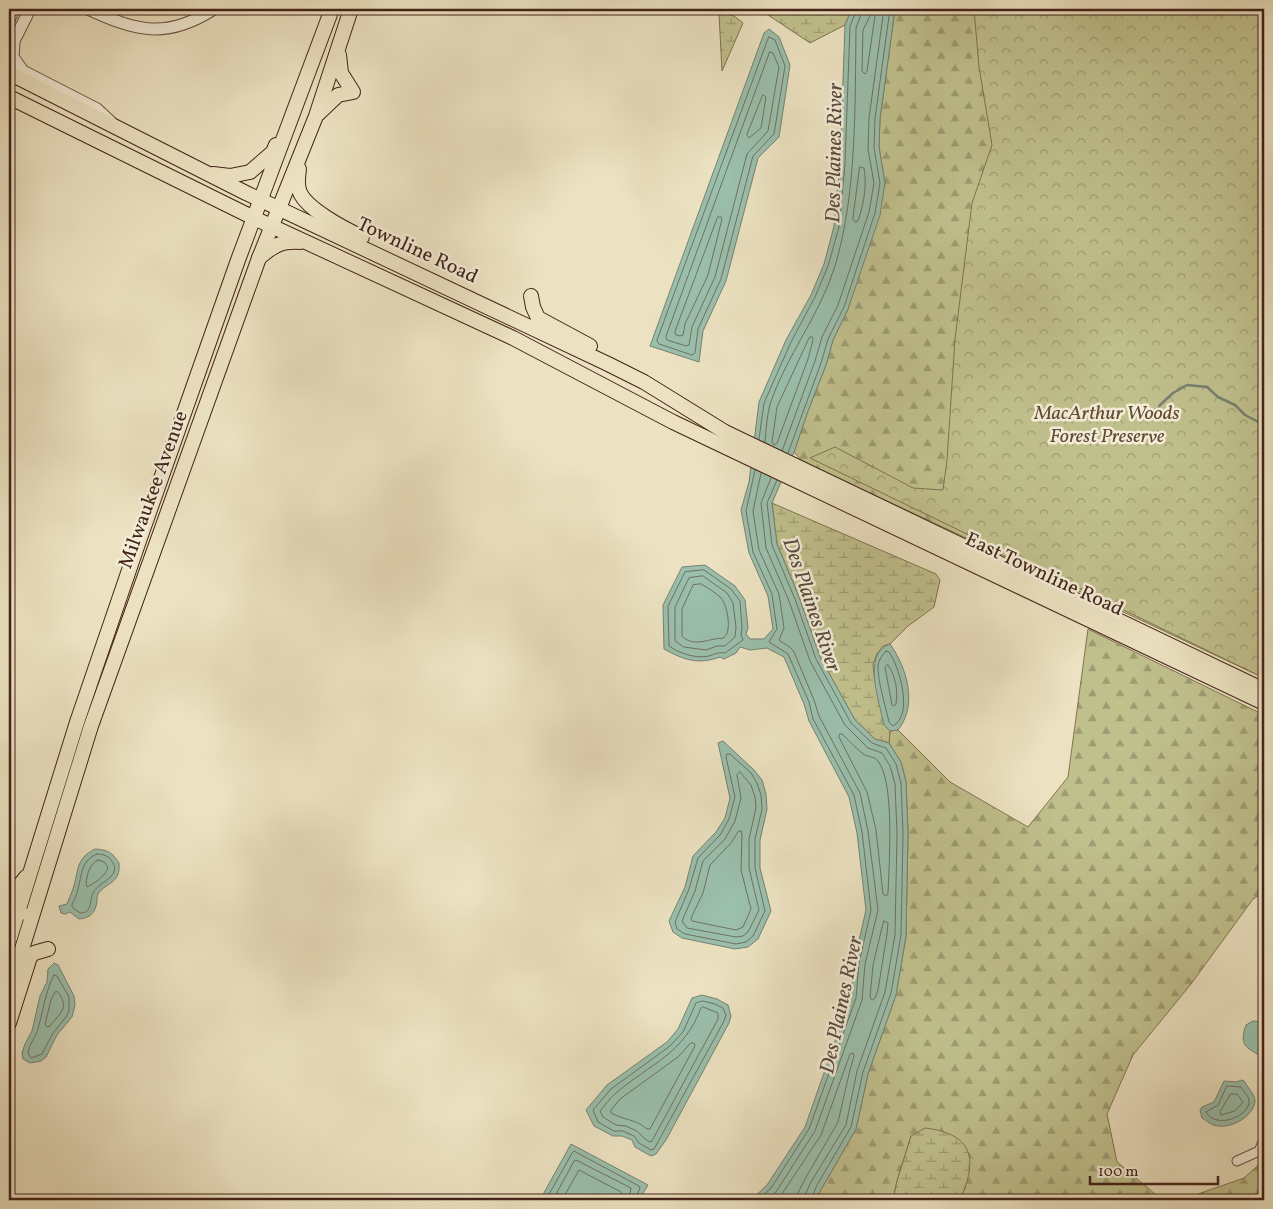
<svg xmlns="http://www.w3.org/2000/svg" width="1273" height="1209" viewBox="0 0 1273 1209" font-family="Vollkorn,serif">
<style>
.forest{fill:url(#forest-firs);stroke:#817252}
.wetland{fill:url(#wetland-marsh);stroke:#817252}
.park{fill:url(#park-crowns);stroke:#817252}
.water{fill:#9abfac;stroke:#778171}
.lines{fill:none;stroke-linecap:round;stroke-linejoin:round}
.shore{stroke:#6e7162;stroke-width:1}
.stream{stroke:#778171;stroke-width:2.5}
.minor-casing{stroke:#6c5342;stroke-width:11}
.tertiary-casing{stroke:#6c5342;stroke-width:13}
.primary-casing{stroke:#422318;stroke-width:16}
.minor{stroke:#f3ecd7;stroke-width:9}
.tertiary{stroke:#f3ecd7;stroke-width:11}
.primary{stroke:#ece2c1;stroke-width:14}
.labels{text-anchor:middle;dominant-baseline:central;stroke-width:5;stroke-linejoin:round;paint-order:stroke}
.street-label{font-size:20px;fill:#422318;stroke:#f3ecd7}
.park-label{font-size:20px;font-style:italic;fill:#624a35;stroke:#f3ecd7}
.water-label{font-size:21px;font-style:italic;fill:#584a3d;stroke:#f3ecd7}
</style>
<defs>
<pattern id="forest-firs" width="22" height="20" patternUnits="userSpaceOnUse" patternTransform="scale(1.25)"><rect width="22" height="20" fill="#c0c08d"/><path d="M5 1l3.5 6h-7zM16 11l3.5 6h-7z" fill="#9e9c72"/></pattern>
<pattern id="wetland-marsh" width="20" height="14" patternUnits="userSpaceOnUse" patternTransform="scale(1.25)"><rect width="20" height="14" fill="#c0c08d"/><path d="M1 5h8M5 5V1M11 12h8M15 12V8" fill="none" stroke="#9e9c72"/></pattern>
<pattern id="park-crowns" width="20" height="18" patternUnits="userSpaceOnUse" patternTransform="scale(1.25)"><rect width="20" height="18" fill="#c0c08d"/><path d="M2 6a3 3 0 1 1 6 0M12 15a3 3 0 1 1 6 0" fill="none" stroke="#9e9c72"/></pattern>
</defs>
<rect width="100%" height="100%" fill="#ece2c1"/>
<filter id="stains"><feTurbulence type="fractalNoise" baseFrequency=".004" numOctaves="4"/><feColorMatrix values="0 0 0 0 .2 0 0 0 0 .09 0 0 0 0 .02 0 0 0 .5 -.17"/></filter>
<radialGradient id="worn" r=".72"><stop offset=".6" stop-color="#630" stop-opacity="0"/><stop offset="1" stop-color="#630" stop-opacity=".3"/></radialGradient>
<g class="forest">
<path d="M 895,9 L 1264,9 L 1264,678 L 802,461 L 794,452 L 808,411 L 826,365 L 833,340 L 848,309 L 885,183 L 879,147 L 880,119 Z"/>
<path d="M 1088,629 L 1264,715 L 1264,892 L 1253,899 L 1191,984 L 1133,1055 L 1107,1114 L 1117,1162 L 1162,1200 L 960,1200 L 966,1186 L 911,1136 L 897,1181 L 893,1200 L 815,1200 L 856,1129 L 868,1074 L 896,995 L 906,936 L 908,833 L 906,782 L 901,762 L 889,743 L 890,731 L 898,730 L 950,782 L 1028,827 L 1068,777 Z"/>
<path d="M 1264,1160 L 1264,1200 L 1181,1200 L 1244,1178 Z"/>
</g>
<g class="wetland">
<path d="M 759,9 L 852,9 L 845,25 L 810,43 Z"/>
<path d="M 722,13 L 734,16 L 743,23 L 722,71 L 719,14 Z"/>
<path d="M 772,503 L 936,574 L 940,580 L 934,607 L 908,626 L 890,644 L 883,646 L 877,654 L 873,664 L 874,675 L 884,725 L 890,731 L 889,743 L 875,739 L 855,720 L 820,657 L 799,597 L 777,544 Z"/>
<path d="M 925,1128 C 974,1134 978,1160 960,1200 L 893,1200 L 897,1181 L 911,1136 Z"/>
</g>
<path class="park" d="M 974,9 L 1264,9 L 1264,678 L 810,458 L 835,447 L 913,488 L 943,490 L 947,460 L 955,339 L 972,203 L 992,145 L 979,67 Z"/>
<g class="water">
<path d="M 852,9 L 895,9 L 880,119 L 879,147 L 885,183 L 880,215 L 848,309 L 833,340 L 826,365 L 808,411 L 794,452 L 772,503 L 777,544 L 799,597 L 820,657 L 855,720 L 875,739 L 889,743 L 901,762 L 906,782 L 908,833 L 906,936 L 896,995 L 868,1074 L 856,1129 L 815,1200 L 751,1200 L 767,1185 L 805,1127 L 851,996 L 854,962 L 866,910 L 857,833 L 849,797 L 809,721 L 804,704 L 784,657 L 767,648 L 750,650 L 740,647 L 736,653 L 724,659 L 720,657 C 698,665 684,660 664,649 L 663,605 L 682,567 L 705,565 L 735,586 L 745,600 L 748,628 L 746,634 L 750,639 L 764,639 L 773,629 L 768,596 L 749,553 L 741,510 L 749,482 L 759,402 L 786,340 L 811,295 L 824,264 L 834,226 L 840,164 L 845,25 Z"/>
<path d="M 769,29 L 779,37 L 790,65 L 779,137 L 758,158 L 726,281 L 703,331 L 699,362 L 650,346 L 764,33 Z"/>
<path d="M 890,644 C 907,668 918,705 898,730 L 890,731 L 884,725 C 880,703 861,653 890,644 Z"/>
<path d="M 723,741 L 754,770 L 762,780 L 766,794 L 767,809 L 760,840 L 760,868 L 771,911 L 758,939 L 748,947 L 735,949 L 682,938 L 673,932 L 669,921 L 685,887 L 693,856 L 716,832 L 725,818 L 730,798 L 718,743 Z"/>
<path d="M 95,849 C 108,850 112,852 119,863 C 121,884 106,882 98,894 C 97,896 97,899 97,902 C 95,913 90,918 79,919 L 70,912 L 65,914 L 61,913 L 59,906 L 67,904 C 69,899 71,894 73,889 C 79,871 75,859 95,849 Z"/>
<path d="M 54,963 L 58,965 L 74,996 L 75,1005 L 72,1017 L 57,1035 L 46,1057 L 41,1061 L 30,1063 L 23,1059 L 22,1053 L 25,1044 L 32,1031 L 40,996 L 47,982 L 48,969 Z"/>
<path d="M 702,995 L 717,999 L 728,1005 L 731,1016 L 729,1023 L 666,1140 L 656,1154 L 651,1156 L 635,1147 L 632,1140 L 622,1136 L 613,1136 L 594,1126 L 586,1110 L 607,1085 L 667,1042 L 678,1029 L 692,998 Z"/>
<path d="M 1253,1021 L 1264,1022 L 1264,1058 C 1248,1048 1238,1047 1246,1025 Z"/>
<path d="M 1241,1080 L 1244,1081 C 1247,1087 1255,1094 1255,1101 C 1254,1116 1232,1128 1219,1126 C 1212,1126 1207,1121 1202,1118 L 1200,1110 L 1202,1107 L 1214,1102 L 1224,1081 L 1237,1082 Z"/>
<path d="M 571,1144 L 648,1185 L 639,1200 L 540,1200 Z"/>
</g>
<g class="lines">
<g class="shore">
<path d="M 870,9 L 870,16 L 863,30 L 862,71 L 865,74 L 867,71 L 876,9"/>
<path d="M 769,37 L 775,40 L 785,66 L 774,134 L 753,156 L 721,279 L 698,329 L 695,353 L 692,355 L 659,344 L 657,341 Z"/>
<path d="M 770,52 L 773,53 L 779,67 L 768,131 L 747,154 L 715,277 L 692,327 L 689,345 L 686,346 L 667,340 L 666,337 Z"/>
<path d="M 763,95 L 766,97 L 761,128 L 749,138 L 747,135 Z"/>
<path d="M 860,167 L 864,168 C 867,186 864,203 858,221 L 855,222 L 853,219 Z"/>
<path d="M 718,217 L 721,217 L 722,219 L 708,275 L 685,324 L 683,335 L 680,336 L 676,335 L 675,332 Z"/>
<path d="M 812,337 L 813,340 L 808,359 L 777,443 L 774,445 L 772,442 L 777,407 L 809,338 Z"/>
<path d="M 759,439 L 764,403 L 791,342 L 815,297 L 828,266 L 839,227 L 845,164 L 850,26 L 857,9"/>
<path d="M 765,442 C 766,430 767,416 770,404 C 786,356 820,315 835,266 C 857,194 855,103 856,28 L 863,9"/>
<path d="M 782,451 L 815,361 L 822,337 L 838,305 L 869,212 L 874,183 L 868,149 L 869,118 L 884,9"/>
<path d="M 788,453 L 821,363 L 828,339 L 844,307 L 875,213 L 880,183 L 874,148 L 875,118 L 890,9"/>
<path d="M 755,470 L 746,511 L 753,552 L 772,594 L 777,629 L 769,642 L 788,654 L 809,702 L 813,719 L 854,795 L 862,832 L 871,910 L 859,963 L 856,998 L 809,1129 L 771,1188 L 758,1200"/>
<path d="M 761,473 L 753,511 L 759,550 L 779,594 L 784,628 L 779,640 L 791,648 L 794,652 L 814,700 L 819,716 L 860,793 L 868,831 L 878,910 L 865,964 L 862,1000 L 815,1131 L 776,1192 L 767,1200"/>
<path d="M 771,478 L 761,503 L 766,548 L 789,601 L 810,661 L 845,725 L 868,748 L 882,753 L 890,766 L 895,784 L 897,833 L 895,935 L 885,992 L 857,1071 L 846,1125 L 811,1182 L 805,1195 L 805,1200"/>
<path d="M 777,480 L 767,503 L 772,545 L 795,599 L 816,659 L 851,723 L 872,743 L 886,748 L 896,764 L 901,783 L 903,834 L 901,935 L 891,993 L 863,1072 L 851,1127 L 817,1185 L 811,1200"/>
<path d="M 704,570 L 731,589 L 740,601 L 742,628 L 741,635 L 743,640 L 725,653 C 718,652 715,654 709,656 C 695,659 679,653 669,646 L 668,606 L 685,572 Z"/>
<path d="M 703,576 L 727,593 L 733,603 L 736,627 L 735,637 L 725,646 L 717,646 L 706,650 L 684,647 L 675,641 L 675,607 L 689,578 Z"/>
<path d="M 701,584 C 708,588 715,592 721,598 C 727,604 733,633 723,638 C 721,639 718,638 715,639 C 704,641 691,646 682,636 L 682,609 L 693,585 Z"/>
<path d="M 886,651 L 889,652 C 899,666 914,715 893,726 L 889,722 C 886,708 877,679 878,665 C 879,660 882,655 886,651 Z"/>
<path d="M 888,665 C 896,677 898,690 896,704 L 894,706 L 892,705 L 885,667 Z"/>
<path d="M 840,734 L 842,734 C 850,741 857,750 865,755 C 870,757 875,757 878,761 C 895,782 889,865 888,893 L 886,896 L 883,894 L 876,830 L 867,792 L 839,737 Z"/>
<path d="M 727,754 L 730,754 L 751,773 L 757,783 L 761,795 L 762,809 L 755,839 L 755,868 L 765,911 L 753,936 L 746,942 L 736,944 L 685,934 L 677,929 L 675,922 L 689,889 L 698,858 L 720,835 L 729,819 L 735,797 L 726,757 Z"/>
<path d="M 740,772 L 751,785 L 755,797 L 756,808 L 749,839 L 749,868 L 759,910 L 748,932 L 743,936 L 736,937 L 687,928 L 682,921 L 695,891 L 703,861 L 725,839 L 735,821 L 741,798 L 737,775 Z"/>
<path d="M 741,831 L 742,834 L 741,870 L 751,909 L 743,927 L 736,930 L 692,921 L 691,918 L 703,893 L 710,865 L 731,843 L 738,832 Z"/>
<path d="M 97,854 C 104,854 109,856 113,863 C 121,877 97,883 93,893 C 89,901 93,913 80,913 L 72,907 L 72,905 C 74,900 77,895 78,889 C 82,875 81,860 97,854 Z"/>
<path d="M 98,860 L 104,862 L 108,867 C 106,876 95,883 87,887 L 86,884 C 87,875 89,864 98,860 Z"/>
<path d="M 884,921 L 888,923 L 887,934 L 878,990 L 875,998 L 872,1000 L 870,997 L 873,965 Z"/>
<path d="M 54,975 L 57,976 L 69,997 L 69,1011 L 66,1017 L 53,1033 L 42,1054 L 31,1058 L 28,1053 C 29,1045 34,1039 37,1032 C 43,1013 45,992 54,975 Z"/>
<path d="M 58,992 C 70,1008 60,1013 50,1026 L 47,1027 L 45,1024 L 51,1000 L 55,992 Z"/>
<path d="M 703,1001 L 715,1004 L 723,1008 L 726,1015 L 724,1021 L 654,1149 L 651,1150 L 639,1143 L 634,1136 L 623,1131 L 614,1131 L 598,1122 L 593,1110 L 611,1089 L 670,1046 L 683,1032 L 696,1003 Z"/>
<path d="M 703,1007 L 718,1013 L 718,1019 L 652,1141 L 649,1142 L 644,1138 L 637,1131 L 626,1126 L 616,1125 L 603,1117 L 600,1111 C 605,1105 610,1098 616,1093 C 651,1063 683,1055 701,1008 Z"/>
<path d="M 691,1043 L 694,1043 L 695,1046 L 650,1129 L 647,1129 C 636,1119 623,1120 611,1113 L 611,1110 L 620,1099 L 678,1057 Z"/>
<path d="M 1227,1086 L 1241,1087 C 1243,1091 1249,1096 1249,1101 C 1250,1116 1216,1130 1206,1112 L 1218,1105 Z"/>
<path d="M 1231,1094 L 1237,1094 L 1243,1102 L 1235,1111 L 1221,1115 L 1220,1112 Z"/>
<path d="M 546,1200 L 572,1153 L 574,1151 L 639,1186 L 640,1188 L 635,1200"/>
<path d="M 553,1200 L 574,1161 L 576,1160 L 631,1188 L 629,1200"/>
<path d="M 562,1200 L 579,1170 L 621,1192 L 621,1200"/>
<path d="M 778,1200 L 821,1135 L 850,1054 L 853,1053 L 854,1056 L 850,1070 L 838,1122 L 805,1179 L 798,1193 L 797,1200"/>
</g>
<path class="stream" d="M 1154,417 L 1160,405 L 1173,393 L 1187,385 L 1207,387 L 1218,397 L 1235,405 L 1245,415 L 1264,425"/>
<g class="minor-casing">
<path id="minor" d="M 1237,1161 L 1259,1151 L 1264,1140"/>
</g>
<g class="tertiary-casing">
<g id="tertiary">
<path d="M 88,9 C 136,31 166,40 214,9"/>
<path d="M 9,20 L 14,9"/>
<path d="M 14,41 L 13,57 L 23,71 L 97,109 L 111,122"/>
<path d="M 9,45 L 14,41 L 30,9"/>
<path d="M 9,908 L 33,917"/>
</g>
</g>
<g class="primary-casing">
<g id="primary">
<path d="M 9,73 L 246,193 L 608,364 L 644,382 L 725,432 L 1264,690"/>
<path d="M 9,97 L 254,218 L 513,338 L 673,422 L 1264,703"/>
<path d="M 318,114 L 338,95 L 353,92 L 341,73 L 339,55"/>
<path d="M 299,169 C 298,176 297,183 299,190 C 304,208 345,229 362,237"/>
<path d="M 213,174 L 230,176 L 250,172 L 273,152 L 276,145"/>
<path d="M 259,258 C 274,245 281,241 300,242"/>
<path d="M 531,296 L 533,307 L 538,318 L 590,346"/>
<path d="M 9,893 L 18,887 L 26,877"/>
<path d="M 9,941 L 77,722 L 140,538 L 238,260 L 332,9"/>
<path d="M 9,991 L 91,726 L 259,258 L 316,116 L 351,9"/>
<path d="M 9,1023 L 30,957 L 34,953 L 48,949"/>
</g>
</g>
<use href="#minor" class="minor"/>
<use href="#tertiary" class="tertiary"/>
<use href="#primary" class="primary"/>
</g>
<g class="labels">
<g class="street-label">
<text transform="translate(417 251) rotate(25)">Townline Road</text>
<text transform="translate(154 490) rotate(-70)">Milwaukee Avenue</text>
<text transform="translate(1044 575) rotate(25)">East Townline Road</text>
</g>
<g class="park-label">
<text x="1107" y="414">MacArthur Woods<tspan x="1107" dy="23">Forest Preserve</tspan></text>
</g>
<g class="water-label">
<text transform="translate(835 153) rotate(-89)">Des Plaines River</text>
<text transform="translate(811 605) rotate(71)">Des Plaines River</text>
<text transform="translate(842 1005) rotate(-78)">Des Plaines River</text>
</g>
</g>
<rect width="1273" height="1209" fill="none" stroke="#ece2c1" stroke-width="30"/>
<rect x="10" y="10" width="1253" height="1189" fill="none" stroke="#422318" stroke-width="2.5"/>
<rect x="15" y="15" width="1243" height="1179" fill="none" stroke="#422318"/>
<path d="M1090 1176v8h128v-8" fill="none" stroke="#422318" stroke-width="2.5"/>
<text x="1098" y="1176" font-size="15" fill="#422318" stroke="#f3ecd7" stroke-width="4" paint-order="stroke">100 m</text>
<rect width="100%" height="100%" filter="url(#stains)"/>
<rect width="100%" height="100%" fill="url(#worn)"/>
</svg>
